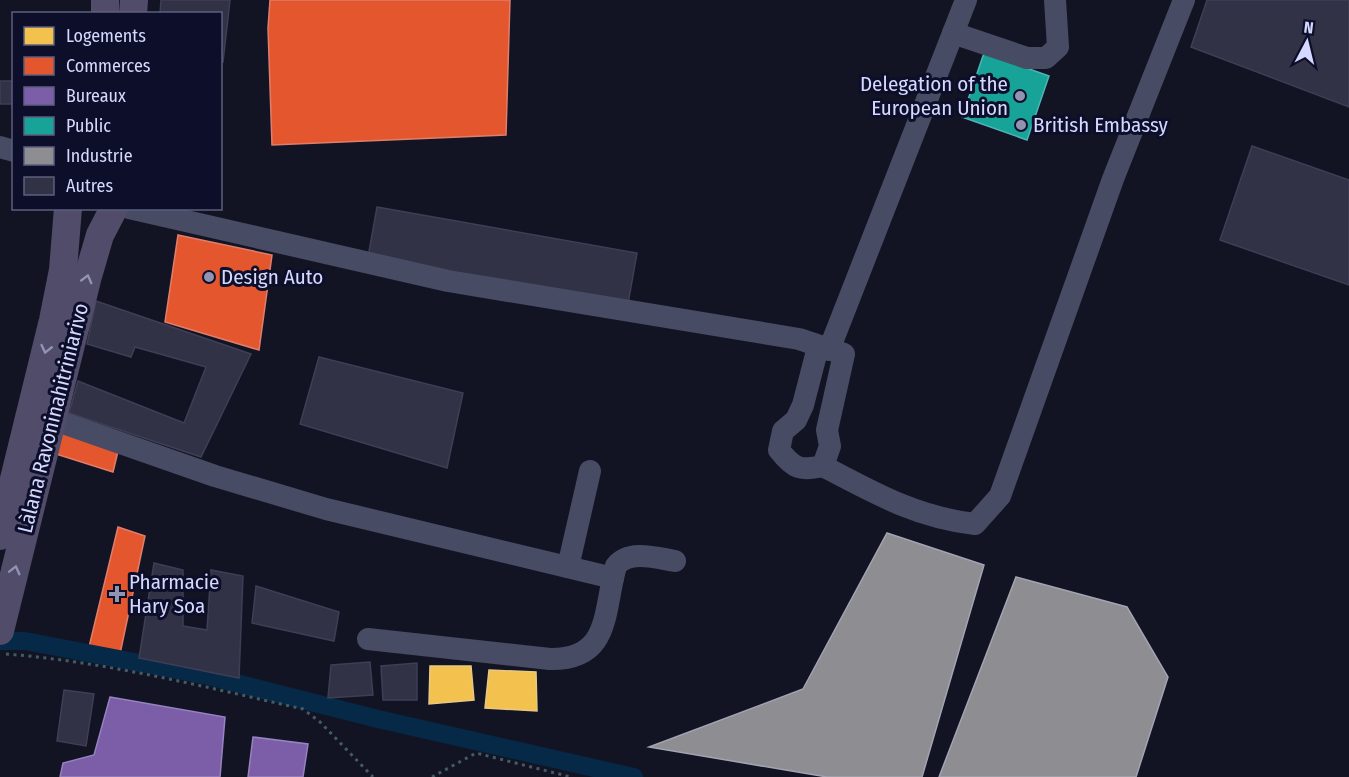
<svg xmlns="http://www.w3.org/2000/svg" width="1349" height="777" viewBox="0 0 1349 777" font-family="'Fira Sans Condensed',sans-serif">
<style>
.homes{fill:#f2c14e;stroke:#e9c883;stroke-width:1.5}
.shops{fill:#e4572e;stroke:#e07e6d;stroke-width:1.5}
.offices{fill:#7b5ea7;stroke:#9683c1;stroke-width:1.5}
.public{fill:#17a398;stroke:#50b3b7;stroke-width:1.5}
.industry{fill:#8d8d92;stroke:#a3a4b3;stroke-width:1.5}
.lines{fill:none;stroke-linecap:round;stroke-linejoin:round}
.canal{stroke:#052947;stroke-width:18}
.building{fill:#313245;stroke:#3e3e57;stroke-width:1.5}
.path{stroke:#445b66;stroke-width:3;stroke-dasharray:3 4.5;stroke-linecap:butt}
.minor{stroke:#474b64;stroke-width:22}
.major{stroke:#504c6a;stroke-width:28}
.oneway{stroke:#9292b4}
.poi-dot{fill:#9193b2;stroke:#0d0e29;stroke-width:2}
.labels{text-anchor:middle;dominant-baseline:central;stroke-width:6;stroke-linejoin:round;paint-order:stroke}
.poi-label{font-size:21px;fill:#d5d8ff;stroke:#0d0e29;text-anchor:start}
.street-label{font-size:21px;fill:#d5d8ff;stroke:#0d0e29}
</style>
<rect width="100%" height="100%" fill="#131423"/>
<g class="homes">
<path d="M 430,666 L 471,666 L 474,700 L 429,704 Z"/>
<path d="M 489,670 L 536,672 L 537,711 L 485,708 Z"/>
</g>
<g class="shops">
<path d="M 270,0 L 510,0 L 506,135 L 272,145 L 268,28 Z"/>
<path d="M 178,235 L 272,255 L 259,350 L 165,322 Z"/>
<path d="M 62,427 L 120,443 L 113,472 L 56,454 Z"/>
<path d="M 118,527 L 145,536 L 120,654 L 88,651 Z"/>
</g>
<g class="offices">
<path d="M 110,697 L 225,717 L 220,777 L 60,777 L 63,763 L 94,755 Z"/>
<path d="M 253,737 L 308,744 L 303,777 L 248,777 Z"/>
</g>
<path class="public" d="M 984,53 L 1049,76 L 1027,140 L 962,117 Z"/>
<g class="industry">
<path d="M 887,533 L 984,565 L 922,777 L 827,777 L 649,747 L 803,689 Z"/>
<path d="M 1016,577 L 1127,607 L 1168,677 L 1136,777 L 939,777 Z"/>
</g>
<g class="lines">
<path class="canal" d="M 0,641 L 25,641 L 208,676 L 378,719 L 634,777"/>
</g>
<g class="building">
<path d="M 161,0 L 230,0 L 223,62 L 220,62 L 220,14 L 160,14 Z"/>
<path d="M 1207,0 L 1349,0 L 1349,107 L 1191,47 Z"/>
<rect x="0" y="81" width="14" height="23"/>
<path d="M 1252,146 L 1349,180 L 1349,285 L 1220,240 Z"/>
<path d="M 377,207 L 637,253 L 628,304 L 368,257 Z"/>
<path d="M 96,301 L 251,354 L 201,457 L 69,413 L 78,381 L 184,423 L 206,367 L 135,347 L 131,357 L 87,344 Z"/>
<path d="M 319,357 L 463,393 L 447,468 L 300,424 Z"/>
<path d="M 154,563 L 183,570 L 183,626 L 207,630 L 211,570 L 243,576 L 239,678 L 139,658 Z"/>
<path d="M 256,586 L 339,612 L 334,641 L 252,623 Z"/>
<path d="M 370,662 L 373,695 L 328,698 L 331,665 Z"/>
<path d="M 417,663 L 417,700 L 383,700 L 381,666 Z"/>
<path d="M 64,690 L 94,694 L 86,746 L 57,741 Z"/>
</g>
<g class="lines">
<g class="path">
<path d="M 6,654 C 107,662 205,687 303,709 L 320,722 L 373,777"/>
<path d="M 432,777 L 476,753 L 571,777"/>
</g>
<g class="minor">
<path d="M 953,33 L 1027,58 L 1046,58 L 1058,47 L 1055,0"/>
<path d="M 0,147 L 14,151"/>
<path d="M 129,208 L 448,281 L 799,339 L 844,354 L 827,430 L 830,446 L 823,466 C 800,471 794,469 779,450 L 783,431 L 796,420 L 803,405 L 818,347"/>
<path d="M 829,350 L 966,0"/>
<path d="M 52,419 L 215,476 L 326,509 L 613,578"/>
<path d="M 823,466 C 874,493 916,517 975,524 L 1000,496 L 1113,179 L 1184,0"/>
<path d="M 568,567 L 590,471"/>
<path d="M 368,639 L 550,659 C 611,660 603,612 616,566 C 629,549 657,558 675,561"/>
</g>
<g class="major">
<path d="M 105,14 L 105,0"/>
<path d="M 133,14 L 134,0"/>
<path d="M 0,536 L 53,320 L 63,270 L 68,208"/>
<path d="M 0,631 L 88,276 L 100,235 L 114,208"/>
</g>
</g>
<defs><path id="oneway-chevron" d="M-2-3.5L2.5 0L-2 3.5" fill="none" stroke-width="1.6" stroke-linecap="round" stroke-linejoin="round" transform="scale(1.5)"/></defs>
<g class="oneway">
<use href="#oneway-chevron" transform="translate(87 279) rotate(-75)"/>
<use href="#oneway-chevron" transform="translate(46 349) rotate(103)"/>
<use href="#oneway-chevron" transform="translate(15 570) rotate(-76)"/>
</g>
<g class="poi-dot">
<circle cx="1020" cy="96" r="6"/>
<circle cx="1021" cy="125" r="6"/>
<circle cx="209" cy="277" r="6"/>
<path d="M114 585h6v6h6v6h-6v6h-6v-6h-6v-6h6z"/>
</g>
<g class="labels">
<g class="poi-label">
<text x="1008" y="84" text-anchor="end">Delegation of the<tspan x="1008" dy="24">European Union</tspan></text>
<text x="1033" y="125">British Embassy</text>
<text x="221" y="277">Design Auto</text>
<text x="129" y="582">Pharmacie<tspan x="129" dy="24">Hary Soa</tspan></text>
</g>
<g class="street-label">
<text transform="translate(53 418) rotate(-76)">Làlana Ravoninahitriniarivo</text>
</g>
</g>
<rect x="12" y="12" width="210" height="198" fill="#0d0e29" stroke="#5d5f7f" stroke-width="1.5"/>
<rect x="24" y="27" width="30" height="18" fill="#f2c14e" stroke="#5d5f7f" stroke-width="1.5"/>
<text x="66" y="42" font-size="18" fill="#d5d8ff">Logements</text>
<rect x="24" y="57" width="30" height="18" fill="#e4572e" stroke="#5d5f7f" stroke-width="1.5"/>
<text x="66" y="72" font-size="18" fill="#d5d8ff">Commerces</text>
<rect x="24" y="87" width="30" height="18" fill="#7b5ea7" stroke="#5d5f7f" stroke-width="1.5"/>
<text x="66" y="102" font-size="18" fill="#d5d8ff">Bureaux</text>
<rect x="24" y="117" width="30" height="18" fill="#17a398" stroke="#5d5f7f" stroke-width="1.5"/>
<text x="66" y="132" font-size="18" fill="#d5d8ff">Public</text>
<rect x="24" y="147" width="30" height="18" fill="#8d8d92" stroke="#5d5f7f" stroke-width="1.5"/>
<text x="66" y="162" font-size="18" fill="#d5d8ff">Industrie</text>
<rect x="24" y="177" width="30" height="18" fill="#313245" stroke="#5d5f7f" stroke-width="1.5"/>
<text x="66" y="192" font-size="18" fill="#d5d8ff">Autres</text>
<g transform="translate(1307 42) rotate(7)" stroke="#0d0e29" stroke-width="4.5" paint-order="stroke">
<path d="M0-4.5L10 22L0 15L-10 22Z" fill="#d5d8ff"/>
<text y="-9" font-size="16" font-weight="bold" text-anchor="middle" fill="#d5d8ff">N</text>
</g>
</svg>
